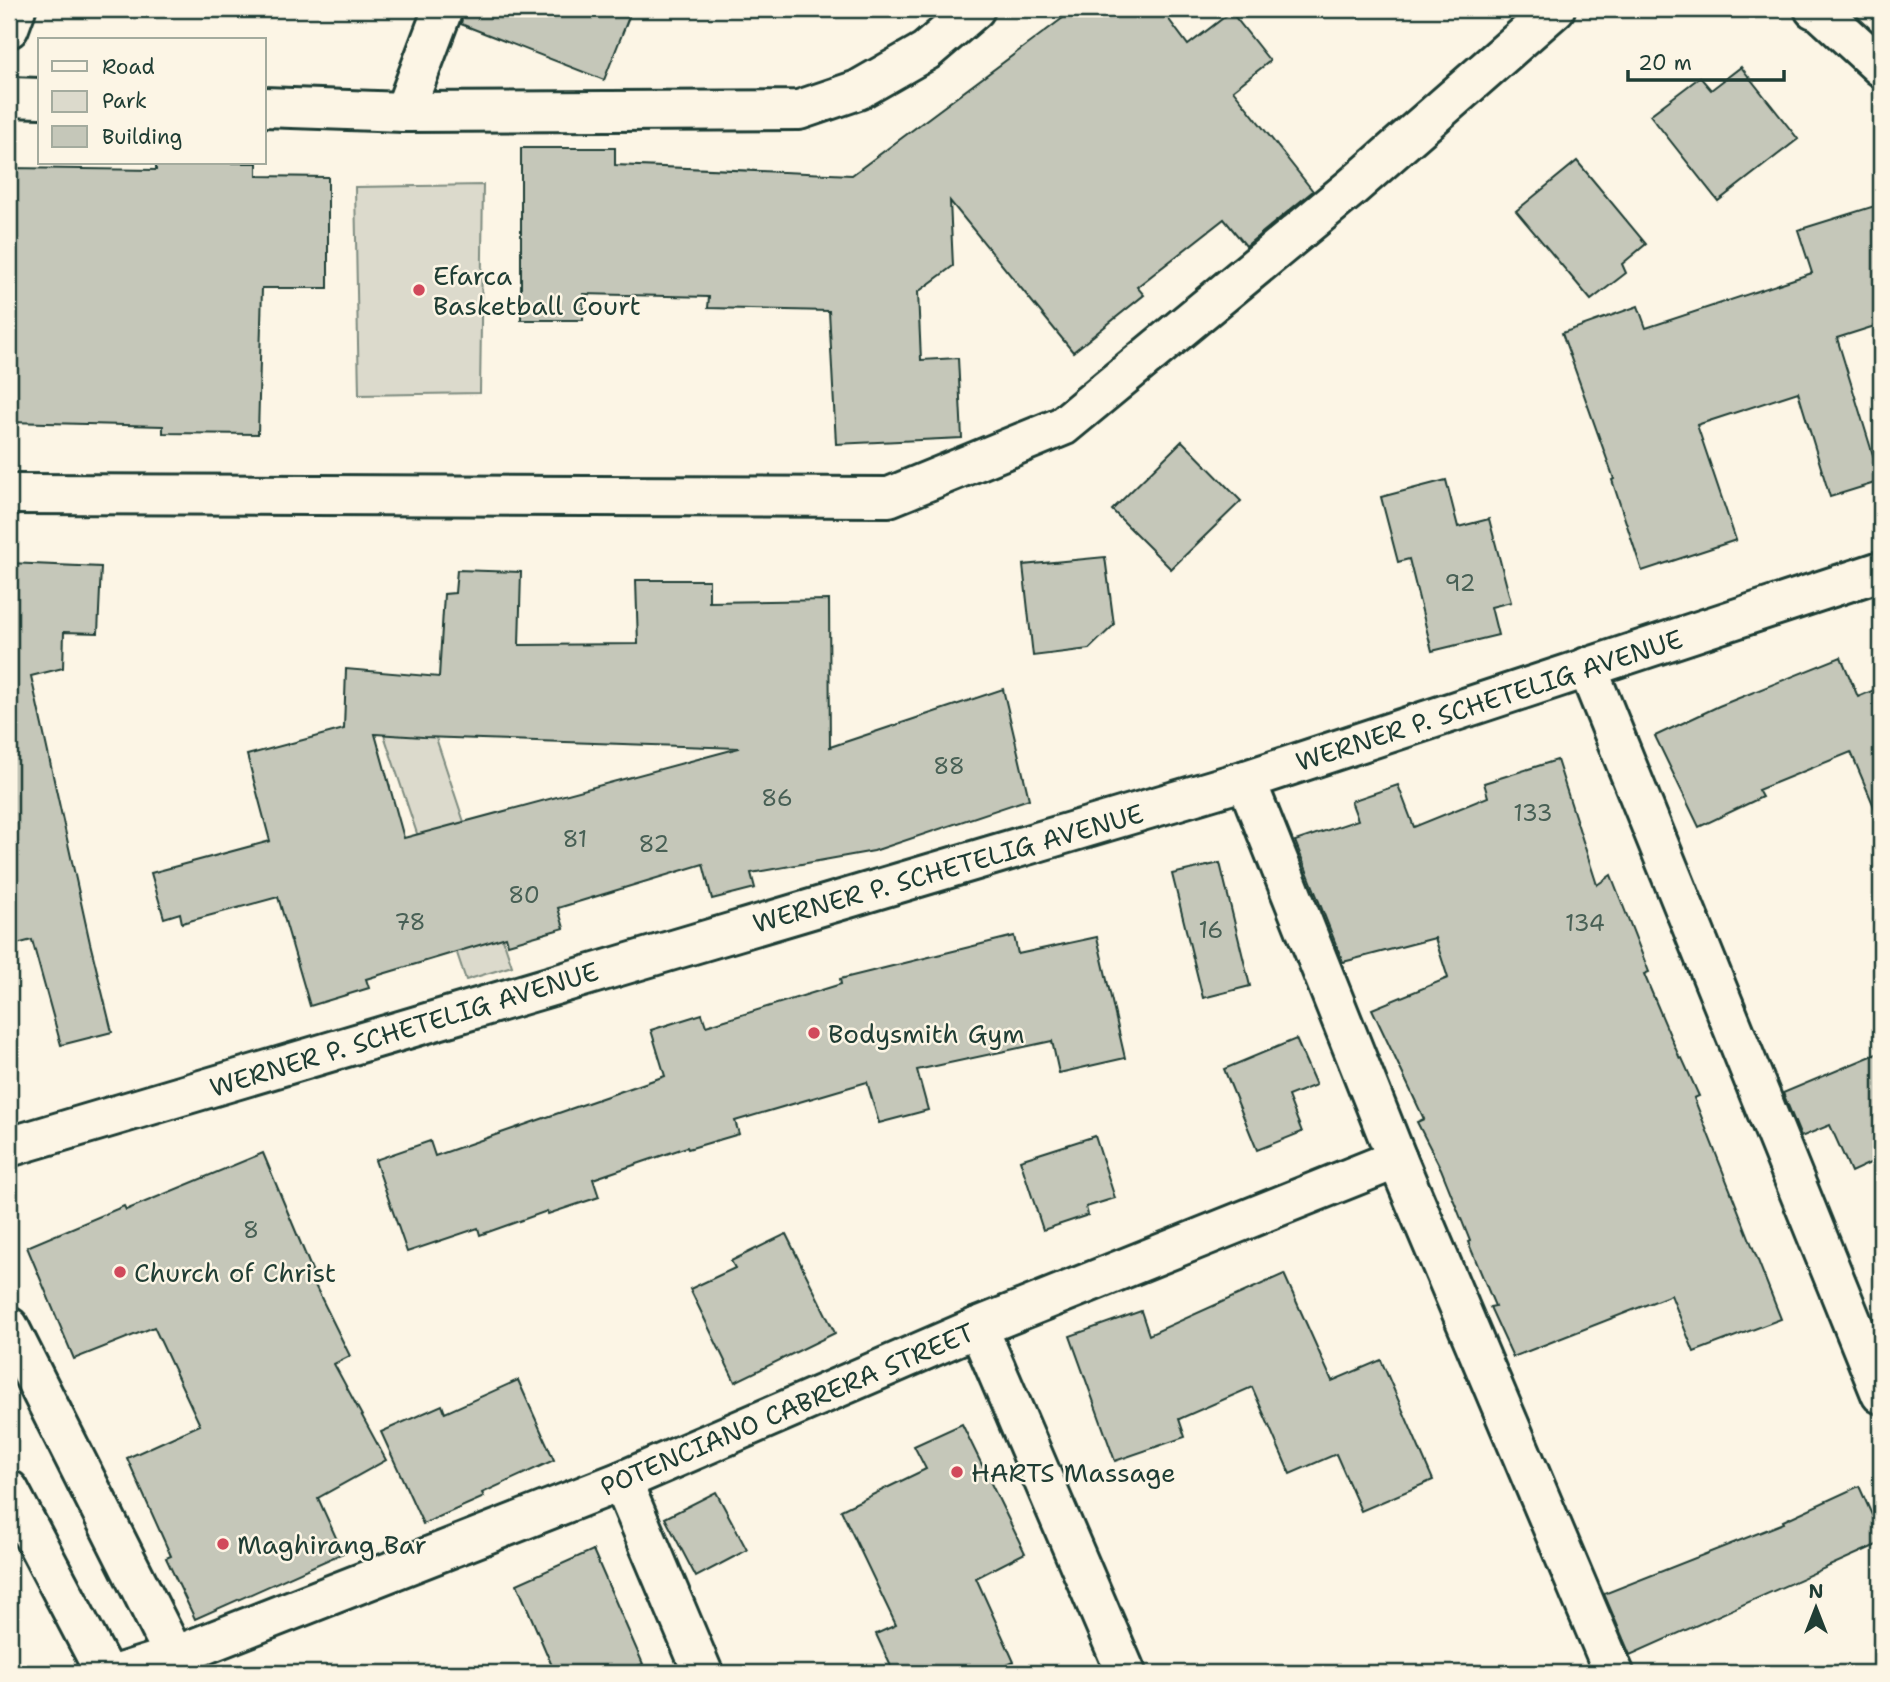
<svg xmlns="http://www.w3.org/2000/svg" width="1890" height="1682" viewBox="0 0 1890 1682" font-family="'Shantell Sans',sans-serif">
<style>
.green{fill:#dcdacc;stroke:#7e8c80;stroke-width:2}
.building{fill:#c5c7b9;stroke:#1f3d34;stroke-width:2;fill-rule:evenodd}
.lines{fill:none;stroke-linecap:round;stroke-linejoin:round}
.street-casing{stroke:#1f3d34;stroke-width:44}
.secondary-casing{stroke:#1f3d34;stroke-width:44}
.street{stroke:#fcf5e5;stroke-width:38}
.secondary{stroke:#fcf5e5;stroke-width:38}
.poi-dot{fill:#d1495b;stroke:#fcf5e5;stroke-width:2.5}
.labels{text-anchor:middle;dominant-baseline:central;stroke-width:5;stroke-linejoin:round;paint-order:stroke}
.number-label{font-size:23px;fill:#486055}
.poi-label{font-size:26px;fill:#1f3d34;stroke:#fcf5e5;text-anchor:start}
.street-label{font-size:26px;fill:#1f3d34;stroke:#fcf5e5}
</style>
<rect width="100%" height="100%" fill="#fcf5e5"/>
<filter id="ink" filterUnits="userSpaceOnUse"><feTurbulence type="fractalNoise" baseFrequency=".0143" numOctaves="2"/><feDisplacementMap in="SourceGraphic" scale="14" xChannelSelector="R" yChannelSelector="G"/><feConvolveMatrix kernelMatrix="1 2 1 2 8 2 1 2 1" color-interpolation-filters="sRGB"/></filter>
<g filter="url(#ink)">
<g class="green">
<path d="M 483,185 L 480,393 L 359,395 L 355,187 Z"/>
<path d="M 377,714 L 429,717 L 512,966 L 466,980 Z"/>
</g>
<g class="building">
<path d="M 464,9 L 632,9 L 604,80 L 461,24 Z"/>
<path d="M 1075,9 L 1161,9 L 1188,45 L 1231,12 L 1270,61 L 1233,90 L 1313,191 L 1246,246 L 1224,219 L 1137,287 L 1144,295 L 1073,352 L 950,201 L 953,266 L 918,292 L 921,360 L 958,358 L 962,438 L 836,444 L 829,311 L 708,308 L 709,297 L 583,294 L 583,320 L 521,320 L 521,148 L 615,148 L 615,165 L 852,175 Z"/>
<path d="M 1741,67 L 1798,139 L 1718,201 L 1650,115 L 1700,77 L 1711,90 Z"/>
<path d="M 1577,161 L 1646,244 L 1622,264 L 1626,273 L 1591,300 L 1516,211 Z"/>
<path d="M 156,163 L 257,163 L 257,176 L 328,177 L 328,288 L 262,288 L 258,434 L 163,433 L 163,426 L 9,422 L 9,168 L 156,170 Z"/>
<path d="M 1881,204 L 1881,324 L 1837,338 L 1881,481 L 1830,497 L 1798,392 L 1697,425 L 1736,540 L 1642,571 L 1612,480 L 1614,479 L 1562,333 L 1638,306 L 1646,328 L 1812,273 L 1798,230 Z"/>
<path d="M 1182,441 L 1241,501 L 1171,569 L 1112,510 Z"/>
<path d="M 1446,480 L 1458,527 L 1489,519 L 1511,602 L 1491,607 L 1498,635 L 1432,651 L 1409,559 L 1398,562 L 1381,497 Z"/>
<path d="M 1105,557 L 1114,625 L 1089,649 L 1033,656 L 1023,565 Z"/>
<path d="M 9,563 L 101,567 L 98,633 L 64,632 L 63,668 L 31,676 L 90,943 L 112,1032 L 61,1045 L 32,940 L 9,946 Z"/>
<path d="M 457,570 L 521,572 L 519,645 L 638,644 L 636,580 L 709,580 L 709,602 L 829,600 L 830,747 L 1003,689 L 1029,799 L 874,851 L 751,873 L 755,888 L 712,899 L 703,864 L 558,908 L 564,928 L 508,944 L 506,937 L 366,979 L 369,988 L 310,1006 L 278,897 L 182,923 L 180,913 L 164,918 L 151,873 L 270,841 L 247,755 L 344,729 L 346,669 L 439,677 L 444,594 L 455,593 ZM 375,734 L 423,737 L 739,748 L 404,838 Z"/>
<path d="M 1841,657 L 1858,697 L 1881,687 L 1881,823 L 1851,752 L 1758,790 L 1762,797 L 1699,827 L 1655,736 L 1719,706 Z"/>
<path d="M 1557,760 L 1597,885 L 1611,875 L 1649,972 L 1644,974 L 1680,1059 L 1682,1058 L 1699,1096 L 1694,1098 L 1781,1319 L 1694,1352 L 1671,1295 L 1513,1357 L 1490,1307 L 1495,1306 L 1468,1242 L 1470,1241 L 1441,1169 L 1417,1122 L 1424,1119 L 1372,1009 L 1448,978 L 1435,938 L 1343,962 L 1295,841 L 1358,820 L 1351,801 L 1398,785 L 1414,827 L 1488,797 L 1484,783 Z"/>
<path d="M 1220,863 L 1250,986 L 1203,998 L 1172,874 Z"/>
<path d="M 1014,936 L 1018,954 L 1097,937 L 1125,1058 L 1059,1073 L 1052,1041 L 917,1070 L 928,1110 L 879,1123 L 867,1082 L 735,1121 L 739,1134 L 688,1149 L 687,1147 L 593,1179 L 599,1197 L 548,1214 L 547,1211 L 480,1235 L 478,1228 L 407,1252 L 375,1160 L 430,1141 L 435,1156 L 665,1076 L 651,1030 L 702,1014 L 706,1026 L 841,984 L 840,979 Z"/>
<path d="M 1296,1039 L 1316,1085 L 1288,1096 L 1302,1132 L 1257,1150 L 1224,1069 Z"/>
<path d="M 1881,1052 L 1881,1158 L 1851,1172 L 1830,1125 L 1801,1137 L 1783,1093 Z"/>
<path d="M 1095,1136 L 1115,1198 L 1086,1207 L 1088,1215 L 1043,1230 L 1020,1160 Z"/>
<path d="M 263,1153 L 314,1275 L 311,1277 L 350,1356 L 334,1364 L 386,1460 L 318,1498 L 343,1553 L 195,1619 L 166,1558 L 171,1556 L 127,1458 L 200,1425 L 154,1327 L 74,1359 L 27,1247 L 124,1206 L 126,1210 Z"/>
<path d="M 786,1234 L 835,1333 L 735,1382 L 690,1289 L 735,1268 L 731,1261 Z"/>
<path d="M 1284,1274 L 1332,1381 L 1381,1360 L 1433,1480 L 1361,1511 L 1336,1454 L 1290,1474 L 1252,1387 L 1179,1419 L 1185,1437 L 1115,1461 L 1070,1336 L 1141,1311 L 1149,1335 Z"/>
<path d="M 518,1380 L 554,1460 L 482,1493 L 484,1497 L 423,1524 L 381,1432 L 442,1405 L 445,1413 Z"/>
<path d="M 962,1424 L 1025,1553 L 976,1578 L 1014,1662 L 988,1673 L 894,1673 L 876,1634 L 896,1625 L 841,1510 L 926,1469 L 914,1446 Z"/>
<path d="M 1859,1486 L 1881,1535 L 1881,1543 L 1630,1655 L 1604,1594 L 1784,1523 L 1783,1521 Z"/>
<path d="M 716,1492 L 747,1550 L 696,1577 L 665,1518 Z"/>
<path d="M 593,1550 L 643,1664 L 620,1673 L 555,1673 L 517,1584 Z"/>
</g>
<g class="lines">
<g class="street-casing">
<g id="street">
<path d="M 1814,9 L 1819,10 L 1881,67"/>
<path d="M 9,28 L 16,9"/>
<path d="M 9,97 L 40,98"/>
<path d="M 264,107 L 404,112 L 799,110 L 858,90 L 926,51 L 975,9"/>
<path d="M 404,112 L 443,9"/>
<path d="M 9,494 L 889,497 L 1063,426 L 1351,188 L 1555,9"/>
<path d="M 1587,667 L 1881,1394"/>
<path d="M 1246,780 L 1397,1159 L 1614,1673"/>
<path d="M 978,1327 L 1126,1673"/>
<path d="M 622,1481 L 703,1673"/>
<path d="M 120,1673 L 175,1656 L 622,1481 L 978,1327 L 1397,1159"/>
</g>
</g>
<g class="secondary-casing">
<g id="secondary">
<path d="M 9,1147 L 1246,780 L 1881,571"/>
<path d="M 9,1327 L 183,1673"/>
<path d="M 9,1490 L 105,1673"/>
</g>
</g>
<use href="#street" class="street"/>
<use href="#secondary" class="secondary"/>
</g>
</g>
<g class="poi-dot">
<circle cx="419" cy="290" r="7"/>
<circle cx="814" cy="1033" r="7"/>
<circle cx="120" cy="1272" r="7"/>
<circle cx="957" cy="1472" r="7"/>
<circle cx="223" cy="1544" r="7"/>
</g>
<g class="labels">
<g class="number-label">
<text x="1460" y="583">92</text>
<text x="949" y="766">88</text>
<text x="777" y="798">86</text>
<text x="1533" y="813">133</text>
<text x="575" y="839">81</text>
<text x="654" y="844">82</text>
<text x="524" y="895">80</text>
<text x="410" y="922">78</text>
<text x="1585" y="923">134</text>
<text x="1211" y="930">16</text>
<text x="251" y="1230">8</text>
</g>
<g class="poi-label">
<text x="433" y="275">Efarca<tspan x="433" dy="30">Basketball Court</tspan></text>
<text x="828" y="1033">Bodysmith Gym</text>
<text x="134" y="1272">Church of Christ</text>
<text x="971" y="1472">HARTS Massage</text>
<text x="237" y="1544">Maghirang Bar</text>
</g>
<g class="street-label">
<text transform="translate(1489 700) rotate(-18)">WERNER P. SCHETELIG AVENUE</text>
<text transform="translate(948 868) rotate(-16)">WERNER P. SCHETELIG AVENUE</text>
<text transform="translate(404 1029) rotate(-17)">WERNER P. SCHETELIG AVENUE</text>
<text transform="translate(787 1409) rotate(-23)">POTENCIANO CABRERA STREET</text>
</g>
</g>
<rect width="1890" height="1682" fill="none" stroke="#fcf5e5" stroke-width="35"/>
<rect x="18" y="18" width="1855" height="1647" fill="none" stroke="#1f3d34" stroke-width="2.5" filter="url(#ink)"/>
<rect x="38" y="38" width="228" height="126" fill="#fcf5e5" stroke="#a4ab9e" stroke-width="2"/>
<rect x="52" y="61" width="35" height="10" fill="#fcf5e5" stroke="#a4ab9e" stroke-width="2"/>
<text x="102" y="74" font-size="21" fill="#1f3d34">Road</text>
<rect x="52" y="91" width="35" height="21" fill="#dcdacc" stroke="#a4ab9e" stroke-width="2"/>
<text x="102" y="108" font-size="21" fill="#1f3d34">Park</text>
<rect x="52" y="126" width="35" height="21" fill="#c5c7b9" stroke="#a4ab9e" stroke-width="2"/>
<text x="102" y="144" font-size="21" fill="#1f3d34">Building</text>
<g transform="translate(1816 1608)" stroke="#fcf5e5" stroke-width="5" paint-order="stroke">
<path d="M0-5L12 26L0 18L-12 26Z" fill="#1f3d34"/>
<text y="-10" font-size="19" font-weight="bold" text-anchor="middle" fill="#1f3d34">N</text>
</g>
<path d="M1628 70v10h156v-10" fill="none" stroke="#1f3d34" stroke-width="3.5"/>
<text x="1638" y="70" font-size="21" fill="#1f3d34" stroke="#fcf5e5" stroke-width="5" paint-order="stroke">20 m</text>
</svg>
